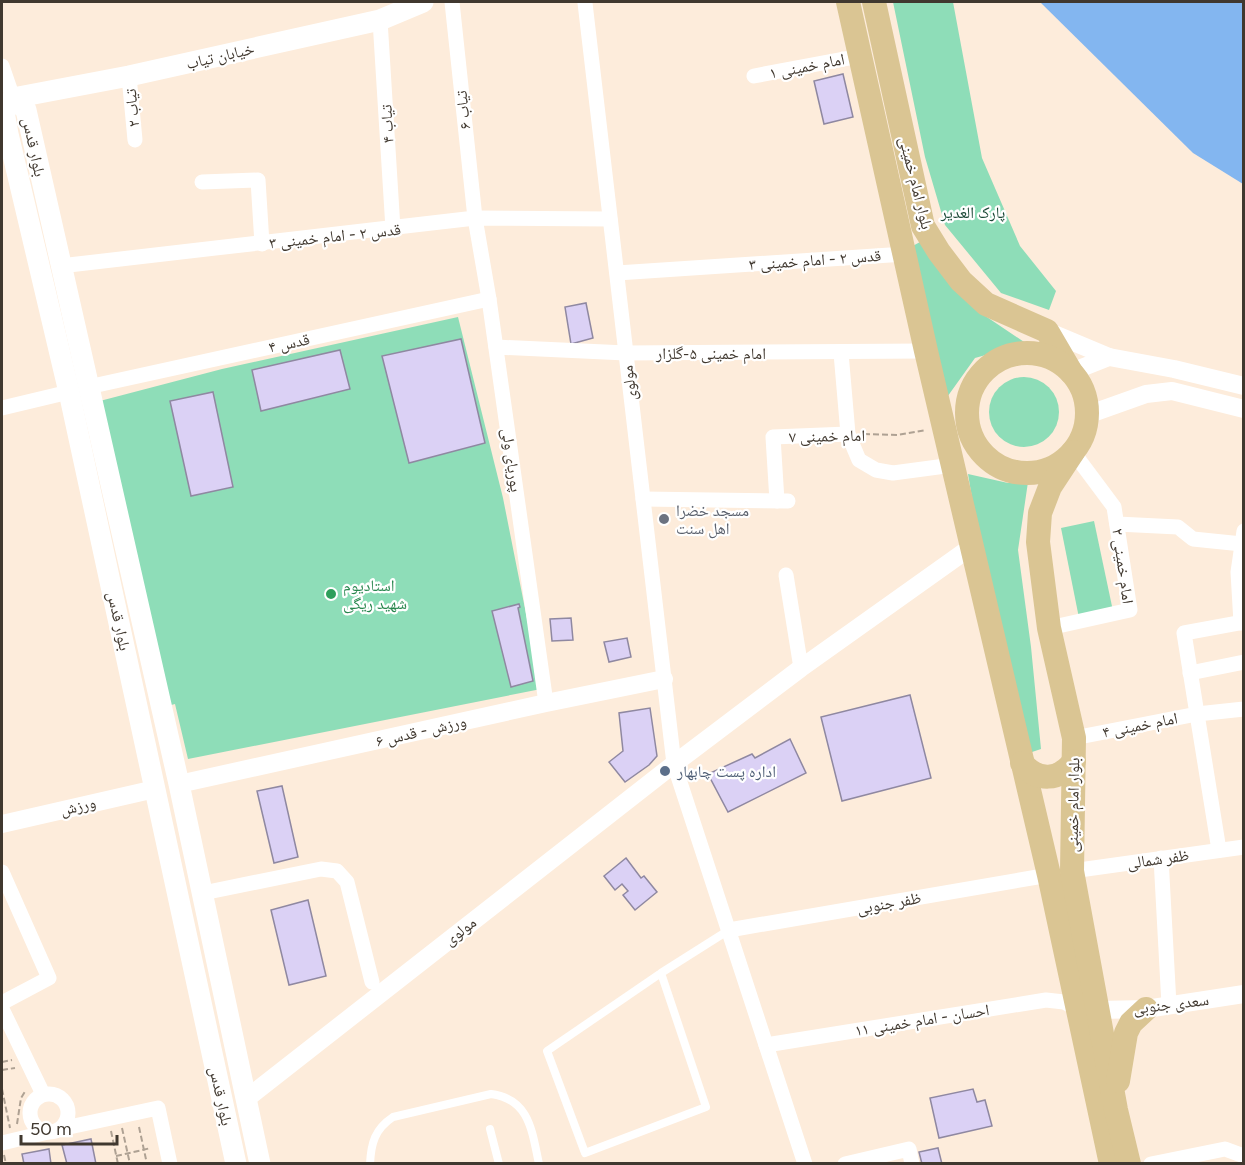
<svg xmlns="http://www.w3.org/2000/svg" width="1245" height="1165" viewBox="0 0 1245 1165" font-family="Figtree,'Noto Naskh Arabic',sans-serif">
<style>
.green{fill:#8eddb8}
.water{fill:#83b6f0}
.building{fill:#dbd1f5;stroke:#8f88a1;stroke-width:1.5}
.lines{fill:none;stroke-linecap:round;stroke-linejoin:round}
.path{stroke:#aea193;stroke-width:2;stroke-dasharray:6 3;stroke-linecap:butt}
.service{stroke:#fff;stroke-width:8}
.minor{stroke:#fff;stroke-width:15}
.tertiary{stroke:#fff;stroke-width:18}
.secondary{stroke:#fff;stroke-width:21}
.primary{stroke:#dac593;stroke-width:24}
.worship-dot{fill:#6b7280;stroke:#fff;stroke-width:2}
.leisure-dot{fill:#2e9e5b;stroke:#fff;stroke-width:2}
.service-dot{fill:#5c6f8a;stroke:#fff;stroke-width:2}
.labels{text-anchor:middle;dominant-baseline:central;stroke-width:4.5;stroke-linejoin:round;paint-order:stroke}
.street-label{font-size:16px;fill:#40382f;stroke:#fff}
.park-label{font-size:16px;fill:#1a4936;stroke:#fff}
.worship-label{font-size:16px;fill:#5b616d;stroke:#fff;text-anchor:start}
.leisure-label{font-size:16px;fill:#27864d;stroke:#fff;text-anchor:start}
.service-label{font-size:16px;fill:#4e5e75;stroke:#fff;text-anchor:start}
</style>
<rect width="100%" height="100%" fill="#fdecdb"/>
<g class="green">
<path d="M 893,2 L 953,2 L 982,158 L 1020,246 L 1056,291 L 1049,310 L 1001,293 L 945,225 L 925,157 Z"/>
<path d="M 920,242 L 975,309 L 1027,344 L 1025,350 L 1000,351 L 975,358 L 945,400 L 909,248 Z"/>
<path d="M 458,317 L 503,498 L 541,689 L 188,759 L 175,704 L 164,707 L 96,402 L 222,369 Z"/>
<circle cx="1024" cy="412" r="35"/>
<path d="M 968,474 L 1008,483 L 1028,482 L 1018,550 L 1031,647 L 1041,749 L 1023,755 L 982,558 Z"/>
<path d="M 1094,521 L 1113,611 L 1079,618 L 1061,528 Z"/>
</g>
<path class="water" d="M 1040,2 L 1243,2 L 1243,184 L 1193,153 Z"/>
<g class="building">
<path d="M 843,74 L 853,117 L 824,124 L 814,81 Z"/>
<path d="M 586,303 L 593,338 L 571,344 L 565,307 Z"/>
<path d="M 461,339 L 485,443 L 409,463 L 382,356 Z"/>
<path d="M 340,350 L 350,389 L 261,411 L 252,370 Z"/>
<path d="M 213,392 L 233,487 L 191,496 L 170,401 Z"/>
<path d="M 519,604 L 520,607 L 518,608 L 533,681 L 511,687 L 492,611 Z"/>
<path d="M 571,618 L 573,640 L 552,641 L 550,619 Z"/>
<path d="M 627,638 L 631,657 L 609,662 L 604,642 Z"/>
<path d="M 910,695 L 931,778 L 842,801 L 821,717 Z"/>
<path d="M 650,708 L 657,756 L 649,765 L 625,782 L 609,762 L 623,751 L 619,713 Z"/>
<path d="M 790,739 L 806,773 L 728,812 L 708,774 L 752,754 L 755,758 Z"/>
<path d="M 282,786 L 298,857 L 274,863 L 257,791 Z"/>
<path d="M 626,858 L 641,878 L 644,876 L 657,892 L 635,910 L 623,895 L 628,891 L 622,884 L 615,890 L 604,876 Z"/>
<path d="M 308,900 L 326,976 L 289,985 L 271,910 Z"/>
<path d="M 973,1089 L 977,1102 L 985,1100 L 992,1126 L 939,1138 L 930,1098 Z"/>
<path d="M 91,1139 L 96,1164 L 67,1164 L 62,1145 Z"/>
<path d="M 938,1148 L 942,1164 L 922,1164 L 919,1152 Z"/>
<path d="M 49,1149 L 51,1164 L 24,1164 L 22,1154 Z"/>
</g>
<g class="lines">
<g class="path">
<path d="M 864,434 L 897,435 L 926,430"/>
<path d="M 2,1062 L 12,1060"/>
<path d="M 2,1070 L 15,1068"/>
<path d="M 2,1089 L 10,1128"/>
<path d="M 17,1124 L 21,1098 L 26,1090"/>
<path d="M 139,1127 L 147,1164"/>
<path d="M 122,1128 L 130,1164"/>
<path d="M 111,1131 L 118,1164"/>
<path d="M 4,1155 L 6,1164"/>
<path d="M 116,1156 L 151,1148"/>
</g>
<g class="service">
<path d="M 661,973 L 706,1107 L 585,1153 L 547,1051 L 661,973 L 729,930"/>
<path d="M 490,1129 L 499,1164"/>
<path d="M 370,1164 C 371,1143 375,1129 393,1117 L 491,1094 C 530,1099 532,1132 539,1164"/>
</g>
<g class="minor">
<path d="M 452,2 L 475,218 L 489,299 L 546,703"/>
<path d="M 585,3 L 674,764 L 805,1164"/>
<path d="M 380,20 L 393,229"/>
<path d="M 2,66 L 13,98"/>
<path d="M 129,76 L 135,140"/>
<path d="M 754,76 L 860,56"/>
<path d="M 202,182 L 258,180 L 262,244"/>
<path d="M 60,266 L 475,218 L 610,219"/>
<path d="M 617,273 L 905,254"/>
<path d="M 496,347 L 626,353 L 926,351"/>
<path d="M 841,353 L 848,434 L 859,460 L 876,470 L 893,473 L 953,465"/>
<path d="M 88,387 L 489,299"/>
<path d="M 2,408 L 69,392"/>
<path d="M 643,499 L 788,501"/>
<path d="M 777,501 L 773,437 L 848,434"/>
<path d="M 1117,524 L 1178,527 L 1193,539 L 1242,544"/>
<path d="M 786,575 L 801,668"/>
<path d="M 1241,623 L 1238,572 L 1244,531"/>
<path d="M 1049,628 L 1130,610 L 1114,507 L 1073,452"/>
<path d="M 1190,673 L 1244,662"/>
<path d="M 1074,738 L 1197,714 L 1184,633 L 1244,622"/>
<path d="M 1219,850 L 1197,714 L 1244,709"/>
<path d="M 1161,858 L 1169,1005"/>
<path d="M 1072,871 L 1244,847"/>
<path d="M 2,872 L 49,978 L 2,1003"/>
<path d="M 203,893 L 321,869 L 337,871 L 347,882 L 372,982"/>
<path d="M 729,930 L 1049,875"/>
<path d="M 2,1009 L 43,1094"/>
<path d="M 766,1045 L 1046,1000 L 1064,1002 L 1076,1008"/>
<circle cx="49" cy="1113" r="19"/>
<path d="M 60,1129 L 158,1108 L 170,1164"/>
<path d="M 2,1143 L 48,1132"/>
<path d="M 845,1164 L 909,1149 L 912,1164"/>
<path d="M 1151,1164 L 1225,1149 L 1244,1156"/>
</g>
<g class="tertiary">
<path d="M 1047,331 L 1109,357"/>
<path d="M 1071,372 L 1109,357 L 1174,369 L 1244,386"/>
<path d="M 1087,415 L 1146,394 L 1172,391 L 1244,409"/>
<path d="M 179,784 L 546,703 L 664,679"/>
<path d="M 2,824 L 155,789"/>
<path d="M 1098,1010 L 1146,1009 L 1244,994"/>
<path d="M 246,1099 L 674,764 L 801,668 L 971,547"/>
</g>
<g class="secondary">
<path d="M 13,98 L 26,110 L 179,784 L 260,1164"/>
<path d="M 13,98 L 4,112 L 8,134 L 69,392 L 236,1164"/>
<path d="M 13,98 L 129,76 L 380,20 L 423,2"/>
</g>
<g class="primary">
<path d="M 848,2 L 926,351 L 1049,875 L 1111,1164"/>
<path d="M 874,2 L 923,226 L 939,252 L 961,281 L 986,304 L 1047,331 L 1071,372"/>
<circle cx="1027" cy="413" r="60"/>
<path d="M 1073,452 L 1050,487 L 1040,513 L 1038,542 L 1049,628 L 1074,738 L 1072,871 L 1116,1110 L 1129,1164"/>
<path d="M 1022,763 C 1037,782 1060,781 1074,761"/>
<path d="M 1118,1081 L 1126,1033 L 1131,1023 L 1146,1009"/>
</g>
</g>
<circle class="worship-dot" cx="664" cy="519" r="6"/>
<circle class="leisure-dot" cx="331" cy="594" r="6"/>
<circle class="service-dot" cx="665" cy="771" r="6"/>
<g class="labels">
<g class="street-label">
<text transform="translate(220 56) rotate(-13)">خیابان تیاب</text>
<text transform="translate(807 66) rotate(-11)">امام خمینی ۱</text>
<text transform="translate(132 108) rotate(-95)">تیاب ۲</text>
<text transform="translate(463 110) rotate(-96)">تیاب ۶</text>
<text transform="translate(387 124) rotate(-93)">تیاب ۴</text>
<text transform="translate(34 147) rotate(78)">بلوار قدس</text>
<text transform="translate(916 183) rotate(76)">بلوار امام خمینی</text>
<text transform="translate(335 236) rotate(-6)">قدس ۲ - امام خمینی ۳</text>
<text transform="translate(815 260) rotate(-4)">قدس ۲ - امام خمینی ۳</text>
<text transform="translate(289 343) rotate(-12)">قدس ۴</text>
<text x="711" y="353">امام خمینی ۵-گلزار</text>
<text transform="translate(629 383) rotate(-97)">مولوی</text>
<text transform="translate(827 436) rotate(-1)">امام خمینی ۷</text>
<text transform="translate(512 460) rotate(82)">پوریای ولی</text>
<text transform="translate(1123 566) rotate(82)">امام خمینی ۲</text>
<text transform="translate(119 621) rotate(78)">بلوار قدس</text>
<text transform="translate(1140 725) rotate(-11)">امام خمینی ۴</text>
<text transform="translate(421 731) rotate(-13)">ورزش - قدس ۶</text>
<text transform="translate(1073 805) rotate(-89)">بلوار امام خمینی</text>
<text transform="translate(78 806) rotate(-13)">ورزش</text>
<text transform="translate(1158 859) rotate(-8)">ظفر شمالی</text>
<text transform="translate(889 903) rotate(-10)">ظفر جنوبی</text>
<text transform="translate(460 931) rotate(-38)">مولوی</text>
<text transform="translate(1171 1004) rotate(-7)">سعدی جنوبی</text>
<text transform="translate(922 1020) rotate(-9)">احسان - امام خمینی ۱۱</text>
<text transform="translate(221 1096) rotate(78)">بلوار قدس</text>
</g>
<g class="park-label">
<text x="973" y="212">پارک الغدیر</text>
</g>
<g class="worship-label">
<text x="676" y="510">مسجد خضرا<tspan x="676" dy="18">اهل سنت</tspan></text>
</g>
<g class="leisure-label">
<text x="343" y="585">استادیوم<tspan x="343" dy="18">شهید ریگی</tspan></text>
</g>
<g class="service-label">
<text x="677" y="771">اداره پست چابهار</text>
</g>
</g>
<rect width="1245" height="1165" fill="none" stroke="#40382f" stroke-width="6"/>
<path d="M21 1135v9h96v-9" fill="none" stroke="#40382f" stroke-width="3"/>
<text x="30" y="1135" font-size="18" fill="#40382f" stroke="#ffffff" stroke-width="4.5" paint-order="stroke">50 m</text>
</svg>
